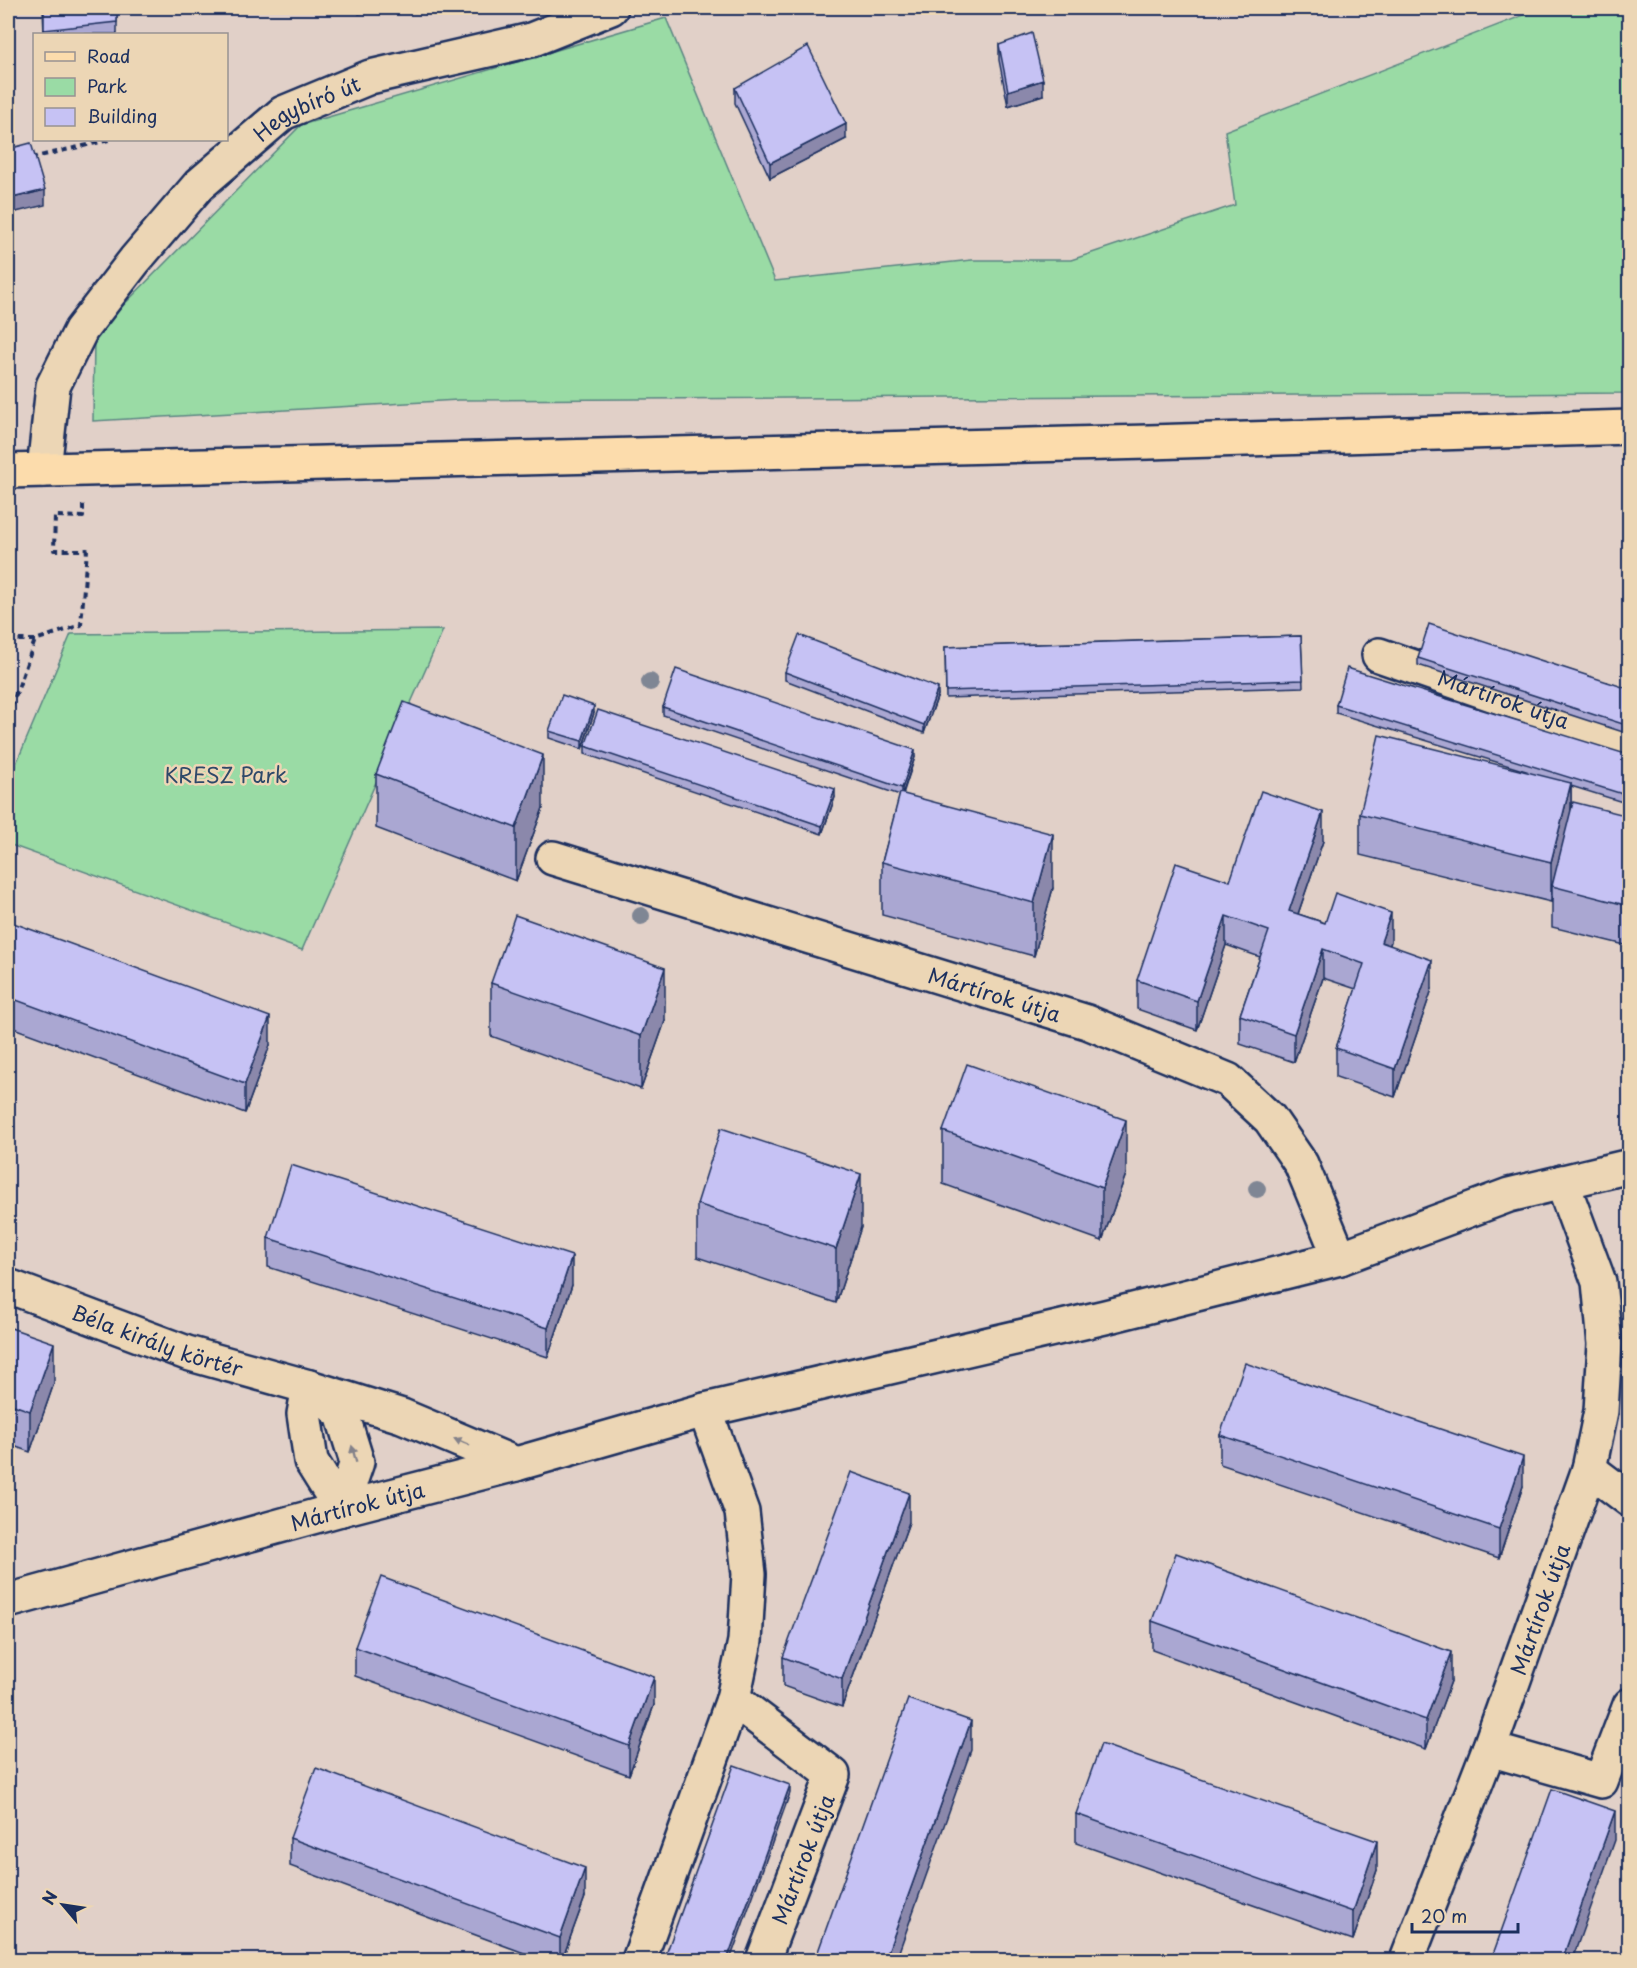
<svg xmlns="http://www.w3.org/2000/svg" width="1637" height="1968" viewBox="0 0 1637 1968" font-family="'Playpen Sans',sans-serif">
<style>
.green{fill:#9adba5;stroke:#5a8582;stroke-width:1.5}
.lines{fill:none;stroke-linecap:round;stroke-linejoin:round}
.street-casing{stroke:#1b2f5e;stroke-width:38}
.primary-casing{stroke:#1b2f5e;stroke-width:38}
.path{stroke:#1b2f5e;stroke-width:4;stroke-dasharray:6 4.5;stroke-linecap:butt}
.street{stroke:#ecd6b5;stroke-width:33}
.primary{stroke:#fcdcac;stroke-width:33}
.tree{fill:#7f8694}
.wall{fill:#aaa7d2;stroke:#1b2f5e;stroke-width:1.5}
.shaded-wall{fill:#8b88ab;stroke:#1b2f5e;stroke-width:1.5}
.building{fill:#c6c2f4;stroke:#1b2f5e;stroke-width:1.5}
.oneway{fill:#84828a}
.labels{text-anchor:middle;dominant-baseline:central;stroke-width:5;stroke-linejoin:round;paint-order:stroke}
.street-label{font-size:21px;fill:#1b2f5e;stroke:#ecd6b5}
.park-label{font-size:21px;fill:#2e4969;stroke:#ecd6b5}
</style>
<rect width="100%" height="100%" fill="#e1d0c8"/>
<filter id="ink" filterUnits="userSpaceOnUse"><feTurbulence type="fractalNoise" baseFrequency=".0167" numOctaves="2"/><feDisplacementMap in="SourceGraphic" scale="12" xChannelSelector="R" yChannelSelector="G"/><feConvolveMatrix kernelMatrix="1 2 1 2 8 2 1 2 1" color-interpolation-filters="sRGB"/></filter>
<g filter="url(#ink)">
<g class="green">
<path d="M 1542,8 L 1629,8 L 1629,393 L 458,400 L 93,421 L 94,335 L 301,125 L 666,18 L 775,281 L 972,260 L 1071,260 L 1235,205 L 1225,131 Z"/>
<path d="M 443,630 L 302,950 L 8,844 L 8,783 L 71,634 Z"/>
</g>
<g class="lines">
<g class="street-casing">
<g id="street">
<path id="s1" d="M 44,470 L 53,386 L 81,330 L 135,260 L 199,185 L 283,113 L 370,77 L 531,40 L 611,8"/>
<path id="s2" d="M 1379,655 L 1630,742"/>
<path id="s3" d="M 553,858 L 1087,1022 L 1228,1080 L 1270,1119 L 1301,1164 L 1340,1258"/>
<path id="s4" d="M 8,1286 L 187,1353 L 309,1387 L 402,1416 L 516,1464"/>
<path d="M 309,1387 L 304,1414 L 311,1461 L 341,1509"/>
<path d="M 315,1391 L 342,1414 L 357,1462 L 341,1509"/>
<path d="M 1589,1469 L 1630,1500"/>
<path id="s5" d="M 8,1601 L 341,1509 L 516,1464 L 705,1410 L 1105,1317 L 1340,1258 L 1509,1195 L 1630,1166"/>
<path d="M 733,1699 L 833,1775 L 763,1960"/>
<path d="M 1489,1749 L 1601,1781 L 1630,1705"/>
<path d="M 639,1960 L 733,1699 L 745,1641 L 749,1574 L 742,1512 L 705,1410"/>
<path id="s6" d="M 1407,1960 L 1489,1749 L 1589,1469 L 1601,1411 L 1605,1344 L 1599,1282 L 1562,1182"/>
</g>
</g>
<g class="primary-casing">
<path id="primary" d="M 8,471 L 1149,442 L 1630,427"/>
</g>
<g class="path">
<path d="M 31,158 L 109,140"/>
<path d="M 8,640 L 35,640 L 81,625 L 87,550 L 54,550 L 55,516 L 83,517 L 83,503"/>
<path d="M 8,717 L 35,640"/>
</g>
<use href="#street" class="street"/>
<use href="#primary" class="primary"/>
</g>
<g class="tree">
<circle cx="650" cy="682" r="9"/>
<circle cx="641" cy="916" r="9"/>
<circle cx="1257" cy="1189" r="9"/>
</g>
<g class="wall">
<path d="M 43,8 L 117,8 L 117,34 L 44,34 Z"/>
<path d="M 358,8 L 394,8 L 359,14 Z"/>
<path d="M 999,45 L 1043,95 L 1008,106 L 999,60 Z"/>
<path d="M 735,88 L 846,139 L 770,178 L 735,103 Z"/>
<path d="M 1301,636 L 1303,687 L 946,698 L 945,647 Z"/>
<path d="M 1418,658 L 1629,689 L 1629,734 L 1418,665 Z"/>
<path d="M 785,672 L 938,695 L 924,733 L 785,680 Z"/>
<path d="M 1336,705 L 1629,755 L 1629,804 L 1571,786 L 1571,811 L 1629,816 L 1629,946 L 1552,927 L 1552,898 L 1551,902 L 1360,855 L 1360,814 L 1526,771 L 1336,713 Z"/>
<path d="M 663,707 L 915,757 L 903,794 L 1053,888 L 1034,956 L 882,915 L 882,862 L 900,795 L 663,715 Z"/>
<path d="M 594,713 L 582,749 L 549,738 L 549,731 Z"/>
<path d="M 585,746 L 835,797 L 822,834 L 585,754 Z"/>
<path d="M 376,774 L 543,808 L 516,881 L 376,828 Z"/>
<path d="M 1323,841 L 1298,914 L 1325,923 L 1391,941 L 1390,945 L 1432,989 L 1395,1097 L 1336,1077 L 1336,1048 L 1356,989 L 1323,978 L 1294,1062 L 1240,1044 L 1240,1015 L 1260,957 L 1226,945 L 1197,1030 L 1137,1009 L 1137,980 L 1230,881 Z"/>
<path d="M 8,921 L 270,1045 L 245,1113 L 8,1026 Z"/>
<path d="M 491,983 L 665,1021 L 641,1089 L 491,1036 Z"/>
<path d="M 943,1131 L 1126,1174 L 1102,1241 L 943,1184 Z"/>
<path d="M 697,1204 L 861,1227 L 836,1303 L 697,1257 Z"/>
<path d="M 268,1238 L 572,1285 L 548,1357 L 268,1267 Z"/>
<path d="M 8,1327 L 54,1383 L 30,1452 L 8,1444 Z"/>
<path d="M 1220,1435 L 1523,1486 L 1499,1558 L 1220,1464 Z"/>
<path d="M 909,1522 L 842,1707 L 783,1686 L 783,1657 Z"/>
<path d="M 1152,1621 L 1451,1681 L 1426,1749 L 1152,1650 Z"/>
<path d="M 355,1647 L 654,1705 L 629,1775 L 355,1676 Z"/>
<path d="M 1076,1814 L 1377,1870 L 1353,1940 L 1076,1843 Z"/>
<path d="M 290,1838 L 585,1897 L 562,1960 L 543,1960 L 290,1866 Z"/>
</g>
<g class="shaded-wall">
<path d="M 1043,80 L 1043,95 L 1008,106 L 1008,91 Z"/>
<path d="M 846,124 L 846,139 L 770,178 L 770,163 Z"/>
<path d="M 45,190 L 45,205 L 8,214 L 8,199 Z"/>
<path d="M 938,688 L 938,695 L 924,733 L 924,725 Z"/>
<path d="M 594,706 L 594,713 L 582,749 L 582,741 Z"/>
<path d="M 915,750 L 915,757 L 902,795 L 902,788 Z"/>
<path d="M 543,755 L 543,808 L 516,881 L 516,828 Z"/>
<path d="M 1571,783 L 1571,823 L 1552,886 L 1552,898 L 1551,902 L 1551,862 Z"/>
<path d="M 835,789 L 835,797 L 822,834 L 822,826 Z"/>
<path d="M 1323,812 L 1323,841 L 1289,940 L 1289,911 Z"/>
<path d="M 1053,834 L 1053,888 L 1034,956 L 1034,903 Z"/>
<path d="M 1391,913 L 1391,941 L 1381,971 L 1381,942 Z"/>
<path d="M 1226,916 L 1226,945 L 1197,1030 L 1197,1001 Z"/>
<path d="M 1323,949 L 1323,978 L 1294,1062 L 1294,1034 Z"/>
<path d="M 1432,960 L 1432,989 L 1395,1097 L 1395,1069 Z"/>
<path d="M 665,968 L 665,1021 L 641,1089 L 641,1036 Z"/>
<path d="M 270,1017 L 270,1045 L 245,1113 L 245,1084 Z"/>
<path d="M 1126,1120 L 1126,1174 L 1102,1241 L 1102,1188 Z"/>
<path d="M 861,1174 L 861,1227 L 836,1303 L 836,1249 Z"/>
<path d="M 572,1256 L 572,1285 L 548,1357 L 548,1328 Z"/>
<path d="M 54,1343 L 54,1383 L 30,1452 L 30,1411 Z"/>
<path d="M 1523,1457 L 1523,1486 L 1499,1558 L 1499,1529 Z"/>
<path d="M 909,1493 L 909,1522 L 842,1707 L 842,1679 Z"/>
<path d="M 1451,1652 L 1451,1681 L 1426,1749 L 1426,1720 Z"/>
<path d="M 654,1677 L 654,1705 L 629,1775 L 629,1746 Z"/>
<path d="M 971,1721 L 971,1750 L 896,1960 L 885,1960 Z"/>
<path d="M 790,1785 L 790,1793 L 730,1960 L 727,1960 Z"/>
<path d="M 1615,1811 L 1615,1840 L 1572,1960 L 1562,1960 Z"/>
<path d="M 9,1812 L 9,1840 L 8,1846 L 8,1817 Z"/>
<path d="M 1377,1841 L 1377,1870 L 1353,1940 L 1353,1912 Z"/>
<path d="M 585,1868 L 585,1897 L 562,1960 L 560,1960 L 560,1938 Z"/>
</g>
<g class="building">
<path d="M 44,8 L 117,8 L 117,22 L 44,30 Z"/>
<path d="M 1032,33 L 1043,80 L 1008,91 L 999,45 Z"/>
<path d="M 808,46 L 846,124 L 770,163 L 735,88 Z"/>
<path d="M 31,143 L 45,190 L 8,199 L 8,149 Z"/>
<path d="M 1429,624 L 1629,689 L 1629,726 L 1418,658 Z"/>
<path d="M 799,635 L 938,688 L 924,725 L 785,672 Z"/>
<path d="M 1301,636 L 1303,680 L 946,691 L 945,647 Z"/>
<path d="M 1347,668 L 1629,755 L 1629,796 L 1336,705 Z"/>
<path d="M 676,669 L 915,750 L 902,788 L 663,707 Z"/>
<path d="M 562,695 L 594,706 L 582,741 L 549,731 Z"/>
<path d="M 404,702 L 543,755 L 516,828 L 376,774 Z"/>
<path d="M 598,710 L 835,789 L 822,826 L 585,746 Z"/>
<path d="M 1379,735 L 1571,783 L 1551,862 L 1360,814 Z"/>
<path d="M 1261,791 L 1323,812 L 1289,911 L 1325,923 L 1335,893 L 1391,913 L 1381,942 L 1432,960 L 1395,1069 L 1336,1048 L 1364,964 L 1323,949 L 1294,1034 L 1240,1015 L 1269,931 L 1226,916 L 1197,1001 L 1137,980 L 1176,863 L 1230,881 Z"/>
<path d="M 900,793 L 1053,834 L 1034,903 L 882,862 Z"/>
<path d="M 1573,802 L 1629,816 L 1629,906 L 1552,886 Z"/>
<path d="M 515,915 L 665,968 L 641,1036 L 491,983 Z"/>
<path d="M 8,921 L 270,1017 L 245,1084 L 8,997 Z"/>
<path d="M 967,1064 L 1126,1120 L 1102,1188 L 943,1131 Z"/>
<path d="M 721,1128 L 861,1174 L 836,1249 L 697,1204 Z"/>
<path d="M 291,1165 L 572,1256 L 548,1328 L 268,1238 Z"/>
<path d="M 8,1327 L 54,1343 L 30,1411 L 8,1403 Z"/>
<path d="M 1245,1363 L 1523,1457 L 1499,1529 L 1220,1435 Z"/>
<path d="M 851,1472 L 909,1493 L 842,1679 L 783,1657 Z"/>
<path d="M 1176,1553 L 1451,1652 L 1426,1720 L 1152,1621 Z"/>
<path d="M 381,1577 L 654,1677 L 629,1746 L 355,1647 Z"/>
<path d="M 908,1699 L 971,1721 L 885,1960 L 815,1960 Z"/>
<path d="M 1101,1744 L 1377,1841 L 1353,1912 L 1076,1814 Z"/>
<path d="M 734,1765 L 790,1785 L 727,1960 L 664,1960 Z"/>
<path d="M 316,1768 L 585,1868 L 560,1938 L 290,1838 Z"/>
<path d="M 1552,1789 L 1615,1811 L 1562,1960 L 1491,1960 Z"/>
</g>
<defs><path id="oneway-solid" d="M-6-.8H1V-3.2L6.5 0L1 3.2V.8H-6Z" transform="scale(1.5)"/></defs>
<g class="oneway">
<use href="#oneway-solid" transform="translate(462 1442) rotate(-157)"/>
<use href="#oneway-solid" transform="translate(354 1454) rotate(-105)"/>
</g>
</g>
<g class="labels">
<g class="street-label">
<text stroke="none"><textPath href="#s1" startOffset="468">Hegybíró út</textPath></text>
<text stroke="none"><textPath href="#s2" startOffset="132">Mártírok útja</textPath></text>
<text stroke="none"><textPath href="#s3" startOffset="462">Mártírok útja</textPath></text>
<text stroke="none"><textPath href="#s4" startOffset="159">Béla király körtér</textPath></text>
<text stroke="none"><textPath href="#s5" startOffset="362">Mártírok útja</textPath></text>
<text stroke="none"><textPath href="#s6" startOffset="375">Mártírok útja</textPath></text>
<text transform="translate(802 1859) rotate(-69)">Mártírok útja</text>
</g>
<g class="park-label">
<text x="226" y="774">KRESZ Park</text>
</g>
</g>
<rect width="1637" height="1968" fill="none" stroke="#ecd6b5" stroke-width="30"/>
<rect x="15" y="15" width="1607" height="1938" fill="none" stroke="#1b2f5e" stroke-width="2" filter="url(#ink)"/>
<rect x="33" y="33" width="195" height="108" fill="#ecd6b5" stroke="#989392" stroke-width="1.5"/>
<rect x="45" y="52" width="30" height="9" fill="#fcdcac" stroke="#989392" stroke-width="1.5"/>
<text x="87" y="63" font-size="18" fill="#1b2f5e">Road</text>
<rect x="45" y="78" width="30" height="18" fill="#9adba5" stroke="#989392" stroke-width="1.5"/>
<text x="87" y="93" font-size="18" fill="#1b2f5e">Park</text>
<rect x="45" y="108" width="30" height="18" fill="#c6c2f4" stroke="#989392" stroke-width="1.5"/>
<text x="87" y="123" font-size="18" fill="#1b2f5e">Building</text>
<g transform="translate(63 1905) rotate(299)" stroke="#ecd6b5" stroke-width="4.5" paint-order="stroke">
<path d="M0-4.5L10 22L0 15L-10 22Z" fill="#1b2f5e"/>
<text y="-9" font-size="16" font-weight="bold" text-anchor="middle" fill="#1b2f5e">N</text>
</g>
<path d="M1412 1923v9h106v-9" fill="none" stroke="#1b2f5e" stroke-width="3"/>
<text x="1421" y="1923" font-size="18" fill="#1b2f5e" stroke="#ecd6b5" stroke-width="4.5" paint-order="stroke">20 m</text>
</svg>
